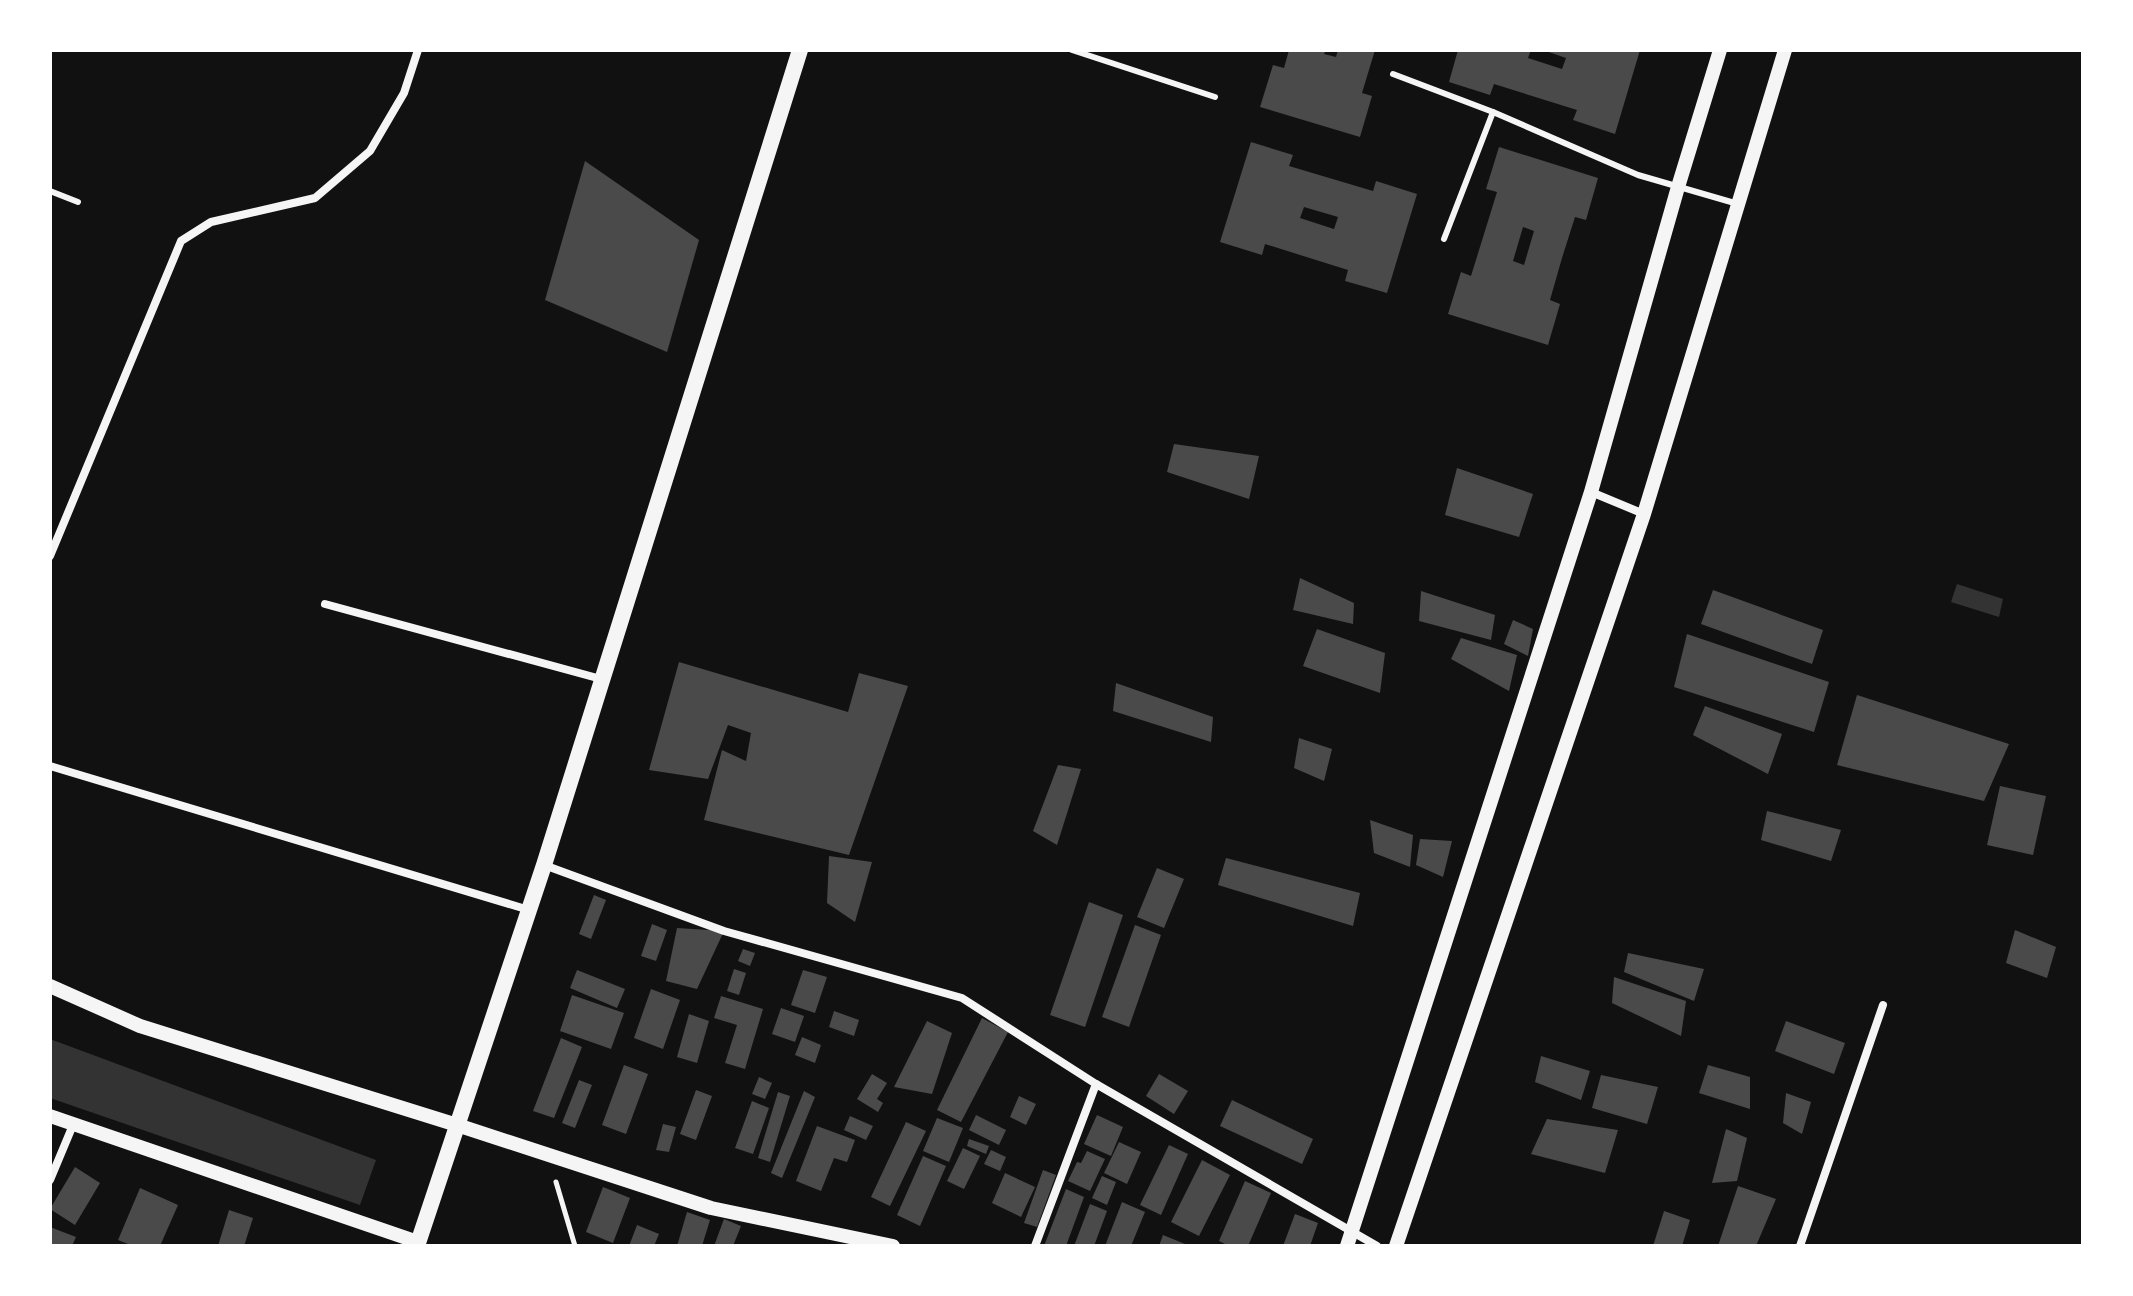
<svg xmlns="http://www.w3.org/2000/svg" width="2133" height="1296" viewBox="0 0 2133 1296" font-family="Spectral,serif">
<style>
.water{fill:#333}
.building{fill:#4a4a4a;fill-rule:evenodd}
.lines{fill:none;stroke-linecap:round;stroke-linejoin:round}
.path{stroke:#f5f5f5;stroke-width:5}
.service{stroke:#f5f5f5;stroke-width:6}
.minor{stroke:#f5f5f5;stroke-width:8}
.tertiary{stroke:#f5f5f5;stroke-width:14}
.secondary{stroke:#f5f5f5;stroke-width:16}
</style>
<rect width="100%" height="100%" fill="#111"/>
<g class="water">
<path d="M 1957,584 L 2003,599 L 1999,617 L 1951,602 Z"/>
<path d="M 50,1039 L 376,1160 L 360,1205 L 50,1098 Z"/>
</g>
<g class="building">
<path d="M 1289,50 L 1326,50 L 1324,54 L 1336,57 L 1338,50 L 1375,50 L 1362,93 L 1372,96 L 1360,137 L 1260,107 L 1273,65 L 1284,68 Z"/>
<path d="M 1458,50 L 1531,50 L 1528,58 L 1562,69 L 1566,58 L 1543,50 L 1640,50 L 1615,134 L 1573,120 L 1577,110 L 1494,84 L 1490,95 L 1449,82 Z"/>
<path d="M 1251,142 L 1293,155 L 1289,166 L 1373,191 L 1376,181 L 1417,194 L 1387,293 L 1345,281 L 1348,270 L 1265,244 L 1262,255 L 1220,242 ZM 1304,207 L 1338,217 L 1334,229 L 1300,218 Z"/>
<path d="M 1499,147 L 1598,178 L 1586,220 L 1575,217 L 1562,258 L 1550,300 L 1560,304 L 1548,345 L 1448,314 L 1461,272 L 1471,276 L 1497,192 L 1486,189 ZM 1523,227 L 1534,231 L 1524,265 L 1513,261 Z"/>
<path d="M 585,161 L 699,240 L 667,352 L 545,300 Z"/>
<path d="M 1174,444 L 1259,456 L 1249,499 L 1167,472 Z"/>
<path d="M 1457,468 L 1533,494 L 1519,537 L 1445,515 Z"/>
<path d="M 1300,578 L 1354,603 L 1353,624 L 1293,610 Z"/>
<path d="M 1713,590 L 1823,630 L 1812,664 L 1701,624 Z"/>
<path d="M 1421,591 L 1495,615 L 1491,640 L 1419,621 Z"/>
<path d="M 1513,620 L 1533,629 L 1528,656 L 1504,644 Z"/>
<path d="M 1317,629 L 1385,653 L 1380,693 L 1303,666 Z"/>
<path d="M 1687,634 L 1829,682 L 1814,732 L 1674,687 Z"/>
<path d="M 1461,638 L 1517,655 L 1509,691 L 1451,659 Z"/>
<path d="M 679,662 L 848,712 L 859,673 L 908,686 L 849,855 L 704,820 L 722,750 L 746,761 L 751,733 L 728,725 L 708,779 L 649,770 Z"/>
<path d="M 1116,683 L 1213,717 L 1211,742 L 1113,711 Z"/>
<path d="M 1857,695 L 2009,744 L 1984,801 L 1837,765 Z"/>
<path d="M 1705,706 L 1782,734 L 1768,774 L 1693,735 Z"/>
<path d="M 1299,738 L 1332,749 L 1324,781 L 1294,768 Z"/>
<path d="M 1058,765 L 1081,769 L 1057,845 L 1033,831 Z"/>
<path d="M 2000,786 L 2046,796 L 2033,855 L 1987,845 Z"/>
<path d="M 1767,811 L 1841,830 L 1831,861 L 1761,840 Z"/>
<path d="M 1370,820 L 1413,835 L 1410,867 L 1374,853 Z"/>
<path d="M 1420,839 L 1452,841 L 1443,877 L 1416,865 Z"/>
<path d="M 829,856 L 872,862 L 855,922 L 827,903 Z"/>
<path d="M 1226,858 L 1360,893 L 1353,926 L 1218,885 Z"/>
<path d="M 1157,868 L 1184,879 L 1164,928 L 1137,917 Z"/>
<path d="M 594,895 L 606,900 L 591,939 L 579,934 Z"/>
<path d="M 1089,902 L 1123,915 L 1085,1027 L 1050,1015 Z"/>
<path d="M 652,924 L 667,930 L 656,961 L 641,956 Z"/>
<path d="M 1135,925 L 1161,935 L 1129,1027 L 1102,1017 Z"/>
<path d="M 677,928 L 724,931 L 697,989 L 666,981 Z"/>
<path d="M 2015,930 L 2056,947 L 2047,978 L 2006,963 Z"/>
<path d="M 743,949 L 755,953 L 750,966 L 738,961 Z"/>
<path d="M 1628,953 L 1704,969 L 1694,1001 L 1624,972 Z"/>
<path d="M 734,969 L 746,973 L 739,995 L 727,991 Z"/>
<path d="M 577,970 L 625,989 L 617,1008 L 570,988 Z"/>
<path d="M 803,970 L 827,977 L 815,1013 L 791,1005 Z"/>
<path d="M 1614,977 L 1686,1001 L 1681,1036 L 1612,1003 Z"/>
<path d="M 651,989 L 680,1000 L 663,1049 L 634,1038 Z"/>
<path d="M 572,995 L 624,1013 L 611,1049 L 560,1031 Z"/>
<path d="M 721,996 L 763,1009 L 745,1069 L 725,1063 L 737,1025 L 714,1018 Z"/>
<path d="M 781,1008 L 804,1016 L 795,1042 L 772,1034 Z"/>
<path d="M 834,1011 L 859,1020 L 854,1036 L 829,1027 Z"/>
<path d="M 689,1014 L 709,1021 L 697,1063 L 677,1057 Z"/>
<path d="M 982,1018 L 1008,1032 L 961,1122 L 937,1110 Z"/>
<path d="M 927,1021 L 952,1033 L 932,1094 L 894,1087 Z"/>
<path d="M 1786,1021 L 1845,1043 L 1834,1074 L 1775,1051 Z"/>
<path d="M 802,1037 L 821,1045 L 815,1063 L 795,1055 Z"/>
<path d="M 561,1038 L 582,1047 L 554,1118 L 533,1111 Z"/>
<path d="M 1541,1056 L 1590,1071 L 1581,1100 L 1535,1082 Z"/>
<path d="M 624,1065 L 648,1074 L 626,1134 L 602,1125 Z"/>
<path d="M 1708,1065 L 1750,1077 L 1750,1109 L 1699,1093 Z"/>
<path d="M 872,1074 L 887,1083 L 877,1099 L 883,1103 L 878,1112 L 857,1099 Z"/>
<path d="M 1159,1074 L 1188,1091 L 1174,1114 L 1146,1096 Z"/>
<path d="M 1601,1075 L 1658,1087 L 1647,1124 L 1592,1108 Z"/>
<path d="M 759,1077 L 772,1083 L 765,1099 L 752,1094 Z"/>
<path d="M 579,1080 L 592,1085 L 575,1128 L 562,1123 Z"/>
<path d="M 696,1090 L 712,1096 L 696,1140 L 680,1134 Z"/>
<path d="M 804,1091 L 815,1097 L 782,1178 L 771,1173 Z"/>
<path d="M 778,1092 L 790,1096 L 770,1162 L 758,1158 Z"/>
<path d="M 1786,1093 L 1811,1102 L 1802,1134 L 1783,1123 Z"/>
<path d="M 1019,1096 L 1036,1104 L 1026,1125 L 1010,1117 Z"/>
<path d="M 1232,1100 L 1313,1139 L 1302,1164 L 1220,1126 Z"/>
<path d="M 752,1101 L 769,1108 L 753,1154 L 735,1148 Z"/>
<path d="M 976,1115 L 1006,1130 L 999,1145 L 969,1130 Z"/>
<path d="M 1097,1115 L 1123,1127 L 1111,1156 L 1084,1144 Z"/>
<path d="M 850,1116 L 873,1126 L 866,1140 L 844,1130 Z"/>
<path d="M 937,1118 L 963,1128 L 949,1162 L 923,1151 Z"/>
<path d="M 1547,1119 L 1618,1130 L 1605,1173 L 1531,1154 Z"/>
<path d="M 906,1122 L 926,1131 L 890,1206 L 871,1197 Z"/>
<path d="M 663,1124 L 676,1127 L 669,1152 L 656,1150 Z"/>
<path d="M 817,1126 L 855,1140 L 847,1162 L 834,1158 L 821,1191 L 796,1181 Z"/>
<path d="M 1726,1129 L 1747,1138 L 1737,1181 L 1712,1183 Z"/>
<path d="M 969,1139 L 989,1146 L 986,1154 L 967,1146 Z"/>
<path d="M 1119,1142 L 1141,1152 L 1127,1184 L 1104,1173 Z"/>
<path d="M 1169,1145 L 1188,1154 L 1161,1215 L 1140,1205 Z"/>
<path d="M 963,1148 L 980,1156 L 964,1189 L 947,1181 Z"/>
<path d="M 991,1150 L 1006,1157 L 1000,1171 L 984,1164 Z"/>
<path d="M 1087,1151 L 1105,1159 L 1090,1191 L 1068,1181 L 1077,1162 L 1081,1163 Z"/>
<path d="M 923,1156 L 946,1166 L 920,1226 L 897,1215 Z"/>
<path d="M 1202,1160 L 1230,1175 L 1199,1236 L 1171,1222 Z"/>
<path d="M 75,1167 L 100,1183 L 75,1225 L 50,1209 Z"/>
<path d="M 1043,1170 L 1056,1175 L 1037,1227 L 1024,1223 Z"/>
<path d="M 1005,1173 L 1035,1187 L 1021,1217 L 992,1203 Z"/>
<path d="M 1102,1176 L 1116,1182 L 1107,1205 L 1092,1198 Z"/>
<path d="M 1245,1181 L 1271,1193 L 1248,1246 L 1229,1246 L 1219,1241 Z"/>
<path d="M 1738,1186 L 1776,1199 L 1756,1246 L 1718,1246 Z"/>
<path d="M 603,1187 L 630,1198 L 613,1243 L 586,1232 Z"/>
<path d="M 140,1188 L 178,1205 L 160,1246 L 133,1246 L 118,1240 Z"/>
<path d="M 1066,1189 L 1084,1197 L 1066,1246 L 1044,1246 Z"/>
<path d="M 1122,1202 L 1145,1212 L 1131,1246 L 1105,1246 Z"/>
<path d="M 1090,1204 L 1107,1211 L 1094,1246 L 1074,1246 Z"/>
<path d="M 229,1210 L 253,1218 L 244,1246 L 218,1246 Z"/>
<path d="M 1664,1211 L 1690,1220 L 1682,1246 L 1653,1246 Z"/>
<path d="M 687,1212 L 710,1220 L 702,1246 L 677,1246 Z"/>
<path d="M 1295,1214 L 1318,1223 L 1310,1246 L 1283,1246 Z"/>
<path d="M 724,1219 L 741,1226 L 733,1246 L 714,1246 Z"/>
<path d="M 637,1225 L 659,1234 L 654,1246 L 629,1246 Z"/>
<path d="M 50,1227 L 76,1237 L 72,1246 L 50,1246 Z"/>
<path d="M 1163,1235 L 1190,1246 L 1159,1246 Z"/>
</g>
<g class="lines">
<path class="path" d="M 556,1182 L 575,1246"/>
<g class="service">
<path d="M 1072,50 L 1215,97"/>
<path d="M 1393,74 L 1493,112"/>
<path d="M 50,191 L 78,202"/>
<path d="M 1444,239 L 1493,112 L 1638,175 L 1738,204"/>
</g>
<g class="minor">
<path d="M 1591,492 L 1644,514"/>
<path d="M 50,556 L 181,241 L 211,222 L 315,198 L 370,151 L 404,93 L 418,50"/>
<path d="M 325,604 L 601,679"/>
<path d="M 50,766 L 529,910"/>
<path d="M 544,865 L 724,931 L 962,998 L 1096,1084 L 1377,1246"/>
<path d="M 50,1180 L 73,1125"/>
<path d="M 1035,1246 L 1096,1084"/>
<path d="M 1800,1246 L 1883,1005"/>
</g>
<g class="tertiary">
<path d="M 50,986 L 140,1026 L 457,1125 L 711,1208 L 893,1246"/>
<path d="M 50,1116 L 418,1242"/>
<path d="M 1347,1246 L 1591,492 L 1678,187 L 1720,50"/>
<path d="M 1396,1246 L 1644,514 L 1785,50"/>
</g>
<path class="secondary" d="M 417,1246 L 544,865 L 800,50"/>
</g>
<rect width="2133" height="1296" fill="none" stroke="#ffffff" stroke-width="104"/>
</svg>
